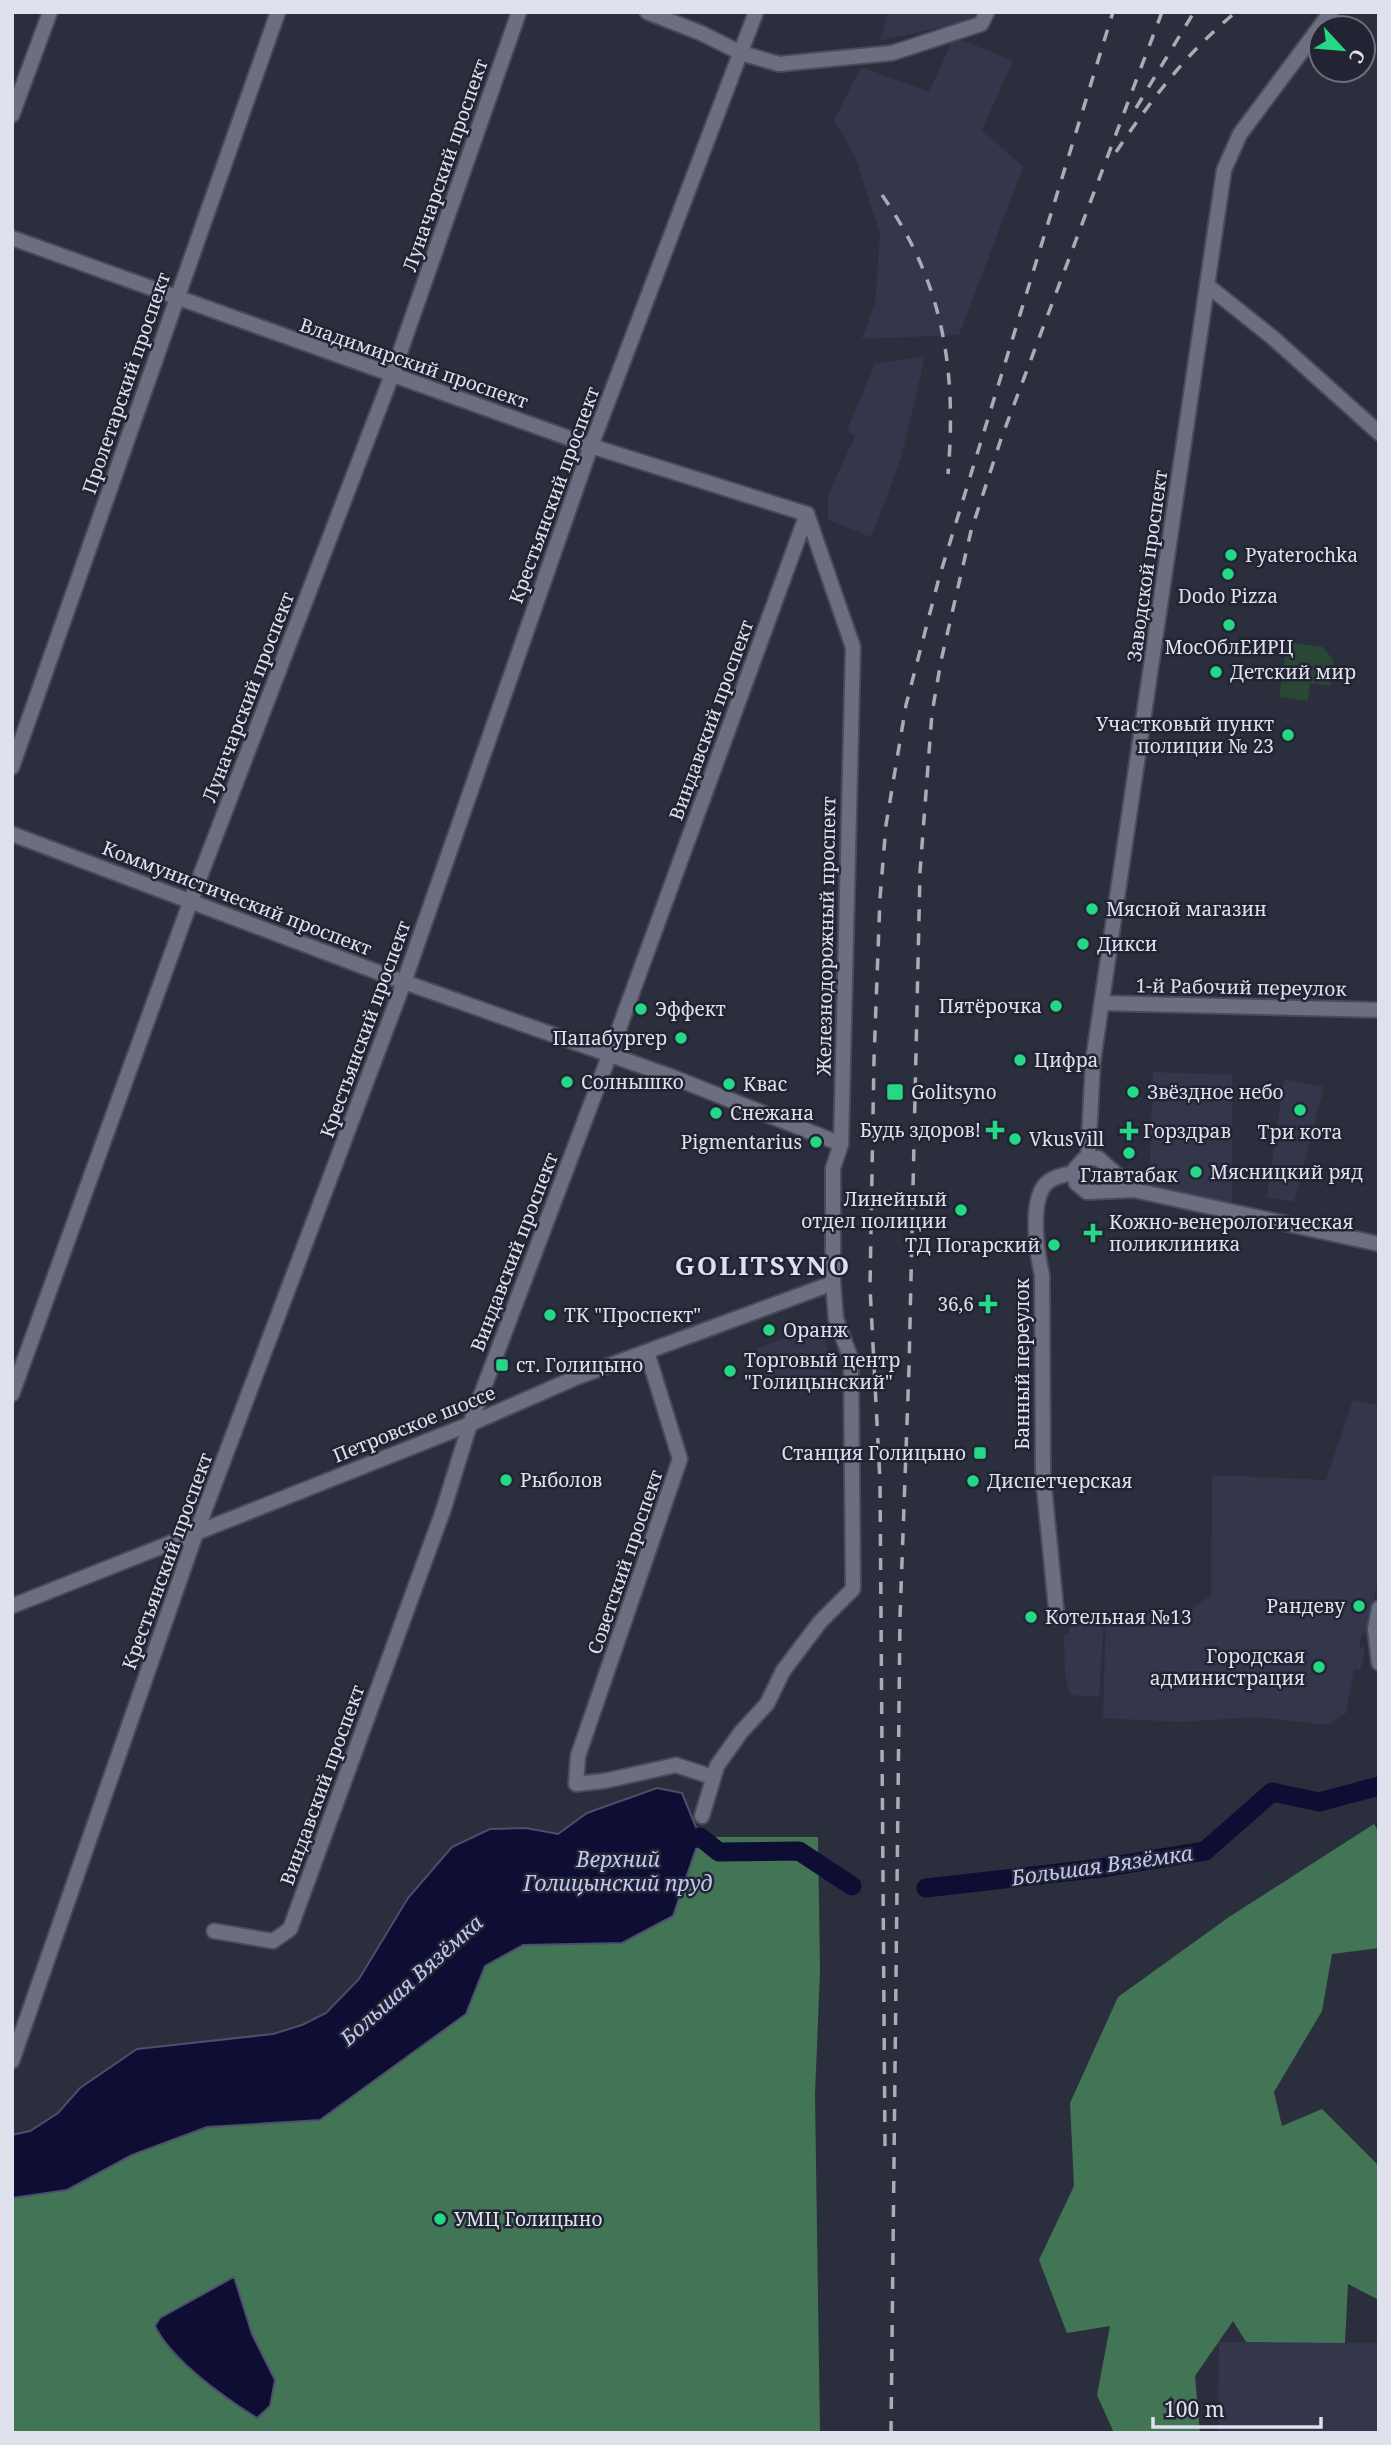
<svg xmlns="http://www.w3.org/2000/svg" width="1391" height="2445" viewBox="0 0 1391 2445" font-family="'Noto Serif',serif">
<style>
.built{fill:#34374c}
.green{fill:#2a4635}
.forest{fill:#427556}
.water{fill:#0e0e35;stroke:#4d4d6c;stroke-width:2}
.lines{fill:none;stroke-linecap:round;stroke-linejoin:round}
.river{stroke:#0e0e35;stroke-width:19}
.minor-casing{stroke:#494b58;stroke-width:18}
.minor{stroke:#6c6f81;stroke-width:14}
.rail{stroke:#a9abb7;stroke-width:3.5;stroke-dasharray:12 12;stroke-linecap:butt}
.poi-dot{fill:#25d886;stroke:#222433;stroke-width:2.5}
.labels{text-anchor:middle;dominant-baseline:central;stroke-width:5;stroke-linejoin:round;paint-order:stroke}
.street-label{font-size:19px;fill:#dfe1ec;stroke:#222433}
.poi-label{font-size:19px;fill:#dfe1ec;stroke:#222433;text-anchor:start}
.water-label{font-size:21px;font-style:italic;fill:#c0c7f3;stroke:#222433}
.district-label{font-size:26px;font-weight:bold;letter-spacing:2px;fill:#dce0f4;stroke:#222433}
</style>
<rect width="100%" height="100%" fill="#2b2e3d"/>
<g class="built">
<path d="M 888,12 L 981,12 L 976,19 L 880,41 Z"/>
<path d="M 954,37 L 1013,61 L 982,130 L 1023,167 L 959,335 L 862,339 L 875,303 L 880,234 L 855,156 L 834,120 L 861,67 L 929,92 Z"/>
<path d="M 925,356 L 901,459 L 871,537 L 828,520 L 828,495 L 855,436 L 847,430 L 875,364 Z"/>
<path d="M 1153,1072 L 1232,1075 L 1232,1205 L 1149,1187 Z"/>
<path d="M 1284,1079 L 1324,1087 L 1294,1202 L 1267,1197 Z"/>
<path d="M 824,1326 L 831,1377 L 770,1389 L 757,1348 Z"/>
<path d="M 1353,1400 L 1379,1405 L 1379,1571 L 1368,1633 L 1362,1633 L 1359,1647 L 1365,1648 L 1361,1670 L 1354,1669 L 1346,1713 L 1328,1725 L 1256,1717 L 1181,1722 L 1103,1718 L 1106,1615 L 1188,1612 L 1211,1595 L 1212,1475 L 1326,1480 Z"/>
<path d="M 1069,1616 L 1104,1616 L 1099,1697 L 1070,1695 L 1065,1674 L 1064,1634 L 1070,1633 Z"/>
<path d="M 1219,2342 L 1379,2343 L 1379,2433 L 1218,2433 Z"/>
</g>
<path class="green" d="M 1287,642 L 1323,647 L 1334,661 L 1331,686 L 1310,683 L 1308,701 L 1279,697 Z"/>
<g class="forest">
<path d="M 1374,1824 L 1379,1833 L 1379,1948 L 1332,1954 L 1322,2011 L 1274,2092 L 1282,2126 L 1322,2109 L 1379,2166 L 1379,2300 L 1348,2284 L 1345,2343 L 1246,2342 L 1233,2321 L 1195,2376 L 1200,2433 L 1114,2433 L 1097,2395 L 1110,2326 L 1067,2333 L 1039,2260 L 1074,2186 L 1070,2103 L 1118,1997 L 1229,1917 Z"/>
<path d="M 700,1837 L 818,1837 L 820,1971 L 815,2095 L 820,2433 L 12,2433 L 12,2198 L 67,2190 L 132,2155 L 207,2127 L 321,2120 L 466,2014 L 485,1966 L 523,1945 L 622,1943 L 673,1916 Z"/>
</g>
<g class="water">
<path d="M 657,1788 L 682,1793 L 700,1837 L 673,1916 L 622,1943 L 523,1945 L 485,1966 L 466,2014 L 320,2120 L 207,2127 L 132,2155 L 67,2190 L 12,2198 L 12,2135 L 30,2131 L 58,2113 L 80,2088 L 137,2049 L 273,2034 L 302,2025 L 326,2013 L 359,1979 L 408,1898 L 452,1847 L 490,1829 L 526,1828 L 558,1834 L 587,1813 Z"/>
<path d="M 234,2277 L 252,2334 L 275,2380 L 270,2406 L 257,2418 C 225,2398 171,2360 155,2326 L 160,2318 Z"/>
</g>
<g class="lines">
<g class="river">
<path d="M 674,1844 L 700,1837 L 719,1852 L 799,1851 L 852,1886"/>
<path d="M 926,1888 L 1101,1868 L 1205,1851 L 1272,1792 L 1319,1802 L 1379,1786"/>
</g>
<g class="minor-casing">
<g id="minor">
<path d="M 647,12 L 701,33 L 741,53 L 779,64 L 892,53 L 981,24 L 987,12"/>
<path d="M 12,115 L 50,12"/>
<path d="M 12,238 L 591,446 L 807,514"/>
<path d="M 1208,286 L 1272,337 L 1379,433"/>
<path d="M 12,767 L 278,12"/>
<path d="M 12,834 L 404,982 L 670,1076 L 841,1144"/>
<path d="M 1102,1003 L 1379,1010"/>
<path d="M 1088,1157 L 1093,1061 L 1224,170 L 1240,134 L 1331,12"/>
<path d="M 1134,1190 L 1098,1158 L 1084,1159 L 1075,1169 L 1076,1183 L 1087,1192 L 1134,1190 L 1379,1244"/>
<path d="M 647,1352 L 680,1459 L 578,1756 L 576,1784 L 604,1781 L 676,1765 L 712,1777"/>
<path d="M 12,1394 L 191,900 L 392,375 L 519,12"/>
<path d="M 12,1606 L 470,1424 L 575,1378 L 833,1283"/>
<path d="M 1379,1608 L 1375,1629 L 1379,1663"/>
<path d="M 1057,1618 L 1043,1476 L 1042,1275 C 1037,1253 1030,1206 1044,1186 C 1051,1177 1063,1175 1074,1173"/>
<path d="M 702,1816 L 717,1766 L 741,1732 L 767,1704 L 783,1671 L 820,1622 L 853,1589 L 851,1359 L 836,1319 L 833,1283 L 833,1168 L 841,1144 L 853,647 L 807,514"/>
<path d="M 214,1931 L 273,1941 L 290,1929 L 443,1511 L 470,1424 L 605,1067 L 807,514"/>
<path d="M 12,2061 L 196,1533 L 404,982 L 591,446 L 756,12"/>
</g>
</g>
<use href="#minor" class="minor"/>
<g class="rail">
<path d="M 1136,108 L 1194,12"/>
<path d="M 1116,152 C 1151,100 1187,52 1236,12"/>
<path d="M 882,195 C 943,282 957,369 948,474"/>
<path d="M 885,2146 L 880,1481 L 870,1287 L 874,1059 L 880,898 L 886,825 L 906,705 L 939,578 L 1113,12"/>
<path d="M 891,2433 L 900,1617 L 909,1368 L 920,872 L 932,713 L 941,661 L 971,531 L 1001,439 L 1162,12"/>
</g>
</g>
<g class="poi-dot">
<circle cx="1231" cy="555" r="7"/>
<circle cx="1228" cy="574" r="7"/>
<circle cx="1229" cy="625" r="7"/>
<circle cx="1216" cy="672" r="7"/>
<circle cx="1288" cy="735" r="7"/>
<circle cx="1092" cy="909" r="7"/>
<circle cx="1083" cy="944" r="7"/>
<circle cx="1056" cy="1006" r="7"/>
<circle cx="641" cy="1009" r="7"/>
<circle cx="681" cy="1038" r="7"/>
<circle cx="1020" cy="1060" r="7"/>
<circle cx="567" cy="1082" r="7"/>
<circle cx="729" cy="1084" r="7"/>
<rect x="886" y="1083" width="18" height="18" rx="3.5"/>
<circle cx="1133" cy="1092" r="7"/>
<circle cx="1300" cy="1110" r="7"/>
<circle cx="716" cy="1113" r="7"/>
<path d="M991.5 1119.5h7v7h7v7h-7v7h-7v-7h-7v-7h7z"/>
<path d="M1125.5 1120.5h7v7h7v7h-7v7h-7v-7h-7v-7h7z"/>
<circle cx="1015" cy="1139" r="7"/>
<circle cx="816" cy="1142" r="7"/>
<circle cx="1129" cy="1153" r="7"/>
<circle cx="1196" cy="1172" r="7"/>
<circle cx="961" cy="1210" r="7"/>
<path d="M1089.5 1222.5h7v7h7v7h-7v7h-7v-7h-7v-7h7z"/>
<circle cx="1054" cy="1245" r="7"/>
<path d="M984.5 1293.5h7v7h7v7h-7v7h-7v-7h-7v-7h7z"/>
<circle cx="550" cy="1315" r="7"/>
<circle cx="769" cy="1330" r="7"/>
<rect x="495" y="1358" width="14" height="14" rx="3.5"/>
<circle cx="730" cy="1371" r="7"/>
<rect x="973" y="1446" width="14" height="14" rx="3.5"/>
<circle cx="506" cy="1480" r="7"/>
<circle cx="973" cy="1481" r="7"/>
<circle cx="1359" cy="1606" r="7"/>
<circle cx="1031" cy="1617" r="7"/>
<circle cx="1319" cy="1667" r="7"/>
<circle cx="440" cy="2219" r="7"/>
</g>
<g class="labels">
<g class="street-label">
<text transform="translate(445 165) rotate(-71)">Луначарский проспект</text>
<text transform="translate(414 363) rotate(19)">Владимирский проспект</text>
<text transform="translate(126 383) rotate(-71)">Пролетарский проспект</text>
<text transform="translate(554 495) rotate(-70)">Крестьянский проспект</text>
<text transform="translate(1147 566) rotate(-82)">Заводской проспект</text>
<text transform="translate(248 697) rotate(-69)">Луначарский проспект</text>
<text transform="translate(711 720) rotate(-70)">Виндавский проспект</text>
<text transform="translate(237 898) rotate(21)">Коммунистический проспект</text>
<text transform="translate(826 936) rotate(-89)">Железнодорожный проспект</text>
<text transform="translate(1241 987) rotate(1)">1-й Рабочий переулок</text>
<text transform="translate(365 1029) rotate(-70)">Крестьянский проспект</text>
<text transform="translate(514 1252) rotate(-69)">Виндавский проспект</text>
<text transform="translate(1022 1364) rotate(-90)">Банный переулок</text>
<text transform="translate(414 1424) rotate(-22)">Петровское шоссе</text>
<text transform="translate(167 1561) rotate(-70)">Крестьянский проспект</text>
<text transform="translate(625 1562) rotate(-71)">Советский проспект</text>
<text transform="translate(322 1785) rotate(-70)">Виндавский проспект</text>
</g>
<g class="poi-label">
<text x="1245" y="555">Pyaterochka</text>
<text x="1228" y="596" text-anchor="middle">Dodo Pizza</text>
<text x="1229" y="647" text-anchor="middle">МосОблЕИРЦ</text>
<text x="1230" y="672">Детский мир</text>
<text x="1274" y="724" text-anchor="end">Участковый пункт<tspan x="1274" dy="22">полиции № 23</tspan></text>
<text x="1106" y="909">Мясной магазин</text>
<text x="1097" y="944">Дикси</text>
<text x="1042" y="1006" text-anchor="end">Пятёрочка</text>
<text x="655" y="1009">Эффект</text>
<text x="667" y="1038" text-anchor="end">Папабургер</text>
<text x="1034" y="1060">Цифра</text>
<text x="581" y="1082">Солнышко</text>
<text x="743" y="1084">Квас</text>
<text x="911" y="1092">Golitsyno</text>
<text x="1147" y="1092">Звёздное небо</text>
<text x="730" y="1113">Снежана</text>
<text x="981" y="1130" text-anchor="end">Будь здоров!</text>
<text x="1143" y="1131">Горздрав</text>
<text x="1300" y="1132" text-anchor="middle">Три кота</text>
<text x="1029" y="1139">VkusVill</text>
<text x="802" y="1142" text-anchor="end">Pigmentarius</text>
<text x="1210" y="1172">Мясницкий ряд</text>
<text x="1129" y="1175" text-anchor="middle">Главтабак</text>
<text x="947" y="1199" text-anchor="end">Линейный<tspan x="947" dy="22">отдел полиции</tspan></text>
<text x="1109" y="1222">Кожно-венерологическая<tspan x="1109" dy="22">поликлиника</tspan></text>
<text x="1040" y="1245" text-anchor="end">ТД Погарский</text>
<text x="974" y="1304" text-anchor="end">36,6</text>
<text x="564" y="1315">ТК "Проспект"</text>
<text x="783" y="1330">Оранж</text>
<text x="744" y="1360">Торговый центр<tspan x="744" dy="22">"Голицынский"</tspan></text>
<text x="516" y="1365">ст. Голицыно</text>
<text x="966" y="1453" text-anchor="end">Станция Голицыно</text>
<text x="520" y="1480">Рыболов</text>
<text x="987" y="1481">Диспетчерская</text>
<text x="1345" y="1606" text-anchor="end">Рандеву</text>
<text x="1045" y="1617">Котельная №13</text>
<text x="1305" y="1656" text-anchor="end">Городская<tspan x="1305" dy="22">администрация</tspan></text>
<text x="454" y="2219">УМЦ Голицыно</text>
</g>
<g class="water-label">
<text x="618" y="1859">Верхний<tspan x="618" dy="24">Голицынский пруд</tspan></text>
<text transform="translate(1102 1865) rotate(-8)">Большая Вязёмка</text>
<text transform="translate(411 1980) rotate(-42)">Большая Вязёмка</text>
</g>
<g class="district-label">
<text x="763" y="1265">GOLITSYNO</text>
</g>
</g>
<rect width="1391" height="2445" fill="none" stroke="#dfe1ec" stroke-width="28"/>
<g transform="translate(1342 49) rotate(116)"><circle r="33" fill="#222433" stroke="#6e707d" stroke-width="2"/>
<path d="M0-5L12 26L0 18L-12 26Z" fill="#25d886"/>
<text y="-10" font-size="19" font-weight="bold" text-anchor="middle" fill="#dfe1ec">С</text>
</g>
<path d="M1153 2417v10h168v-10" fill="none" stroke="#dfe1ec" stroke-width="3.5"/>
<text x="1164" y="2417" font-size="21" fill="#dfe1ec" stroke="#222433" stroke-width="5" paint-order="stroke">100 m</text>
</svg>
